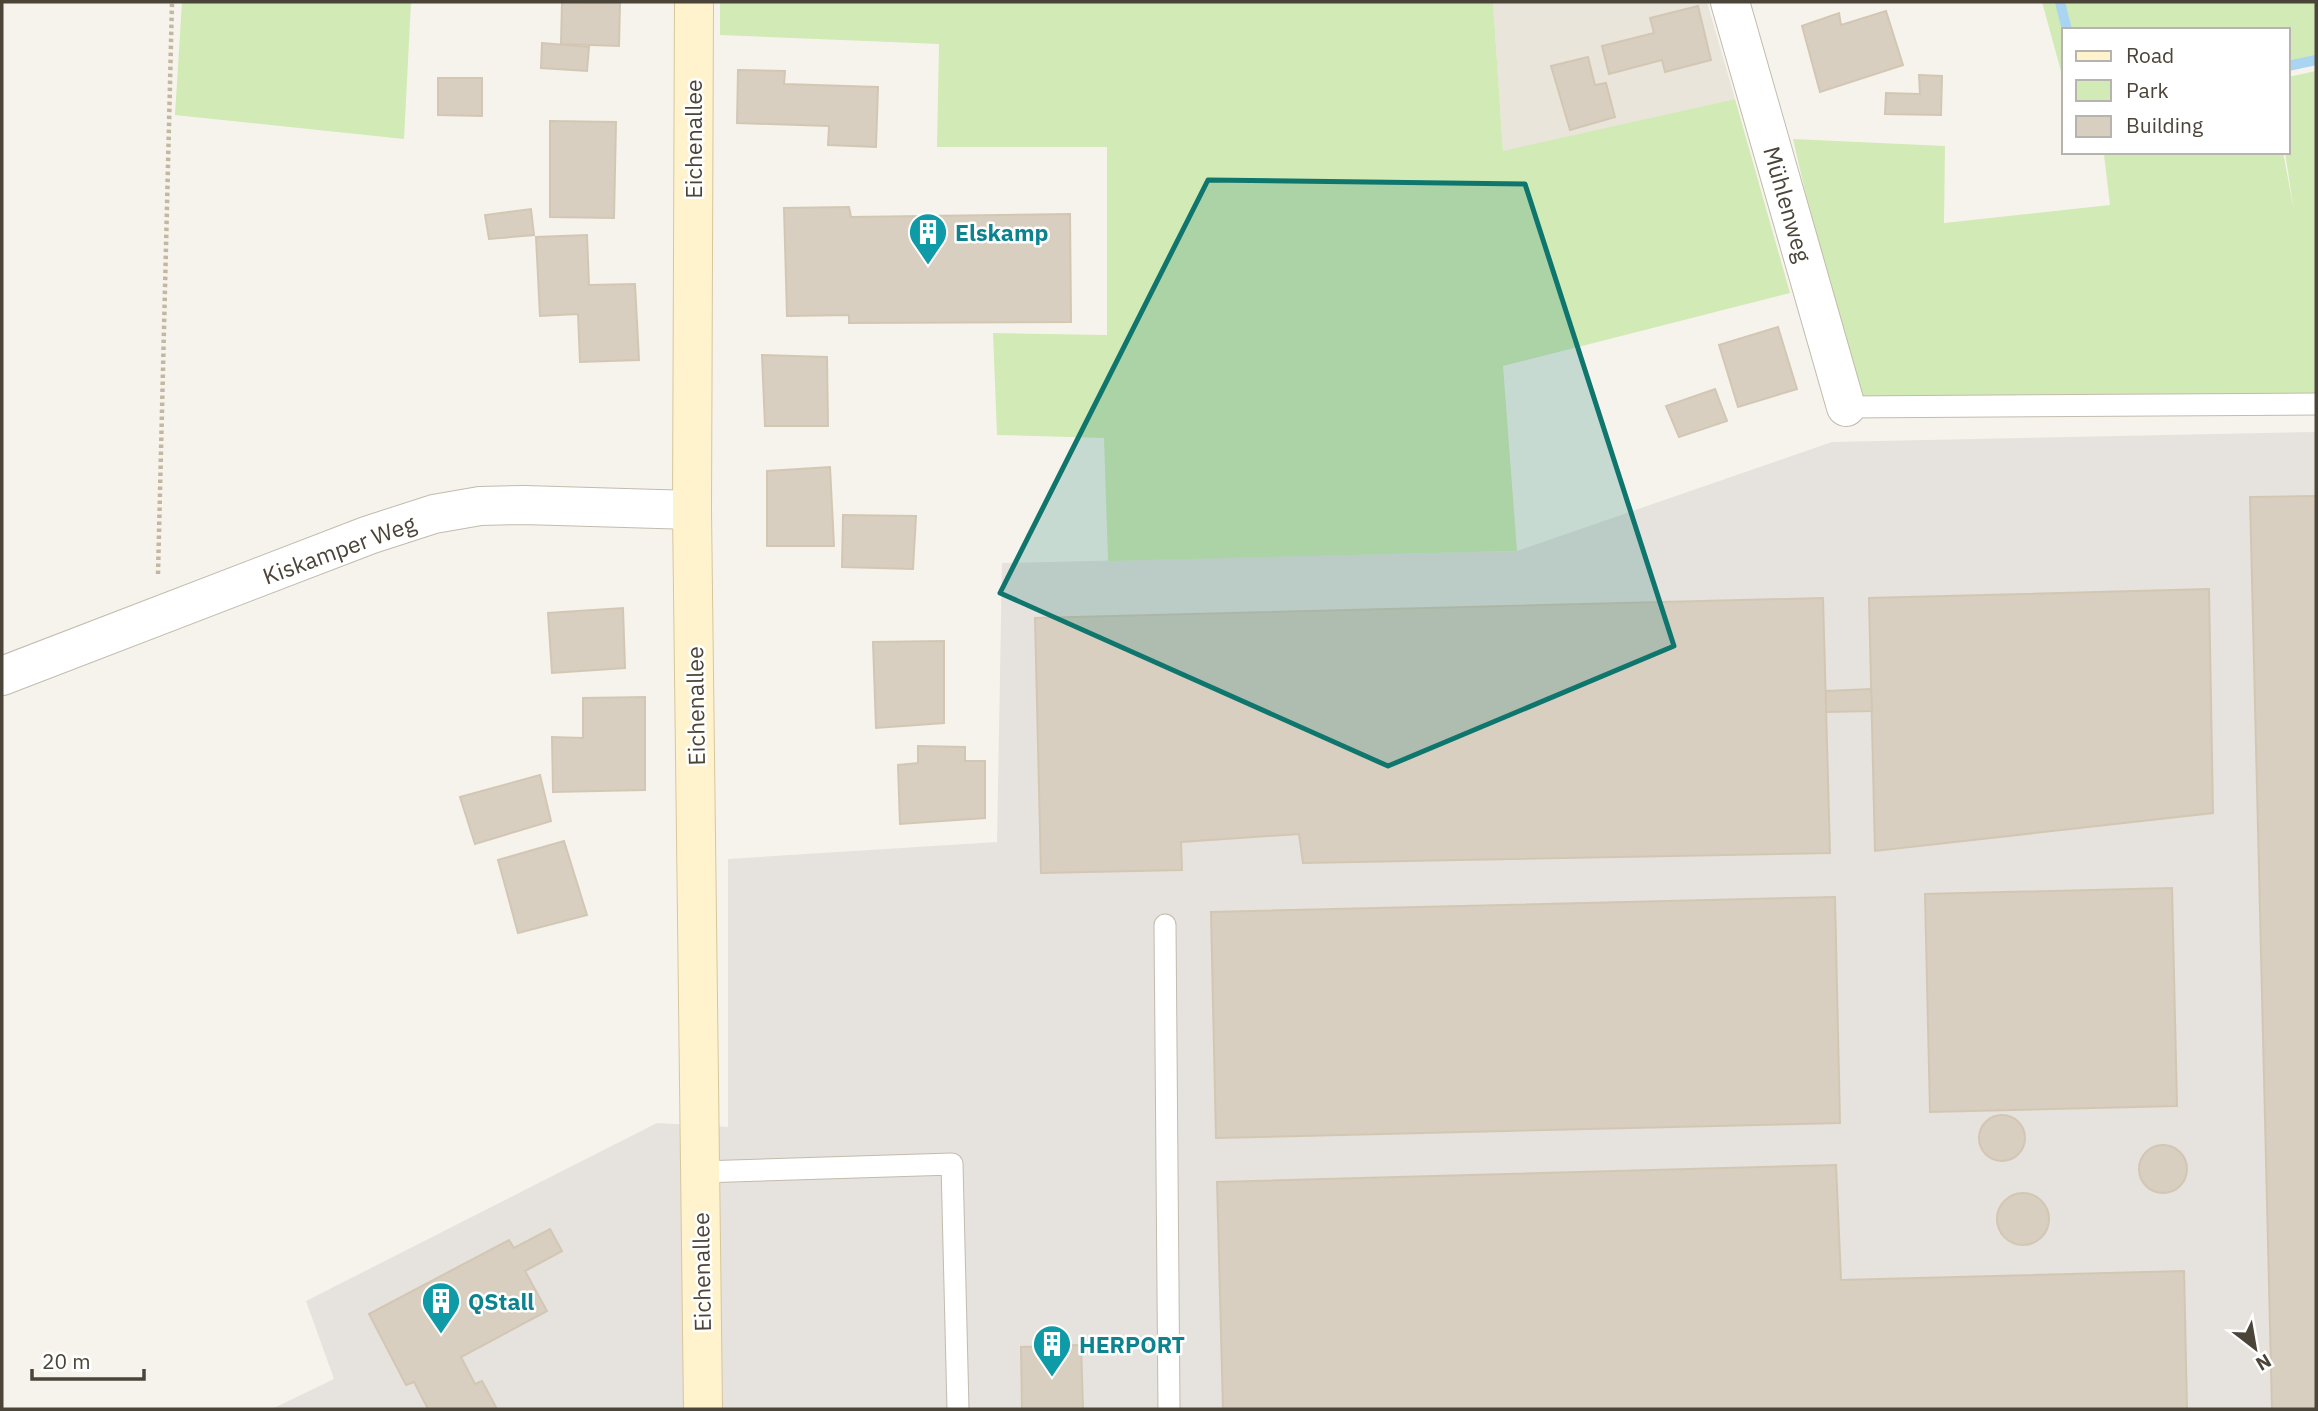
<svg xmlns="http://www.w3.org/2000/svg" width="2318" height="1411" viewBox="0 0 2318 1411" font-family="'IBM Plex Sans',sans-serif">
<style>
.residential{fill:#eae5da}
.industrial{fill:#e6e2dd}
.green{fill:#d2eab5}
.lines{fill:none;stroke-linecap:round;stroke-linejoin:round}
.stream{stroke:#a9d4f2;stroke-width:10}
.building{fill:#d8cfc1;stroke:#d3c7b4;stroke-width:2}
.lane-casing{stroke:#c2bbae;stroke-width:23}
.street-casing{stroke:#c2bbae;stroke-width:40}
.secondary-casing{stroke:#d6c79b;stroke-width:40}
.path{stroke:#c4b79f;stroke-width:4.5;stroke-dasharray:3.5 3.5;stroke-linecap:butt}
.lane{stroke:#fff;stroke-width:21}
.street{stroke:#fff;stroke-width:38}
.secondary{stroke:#fff3cd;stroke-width:38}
.marked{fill:#0f766e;fill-opacity:0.2;stroke:#0f766e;stroke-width:5;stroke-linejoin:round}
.labels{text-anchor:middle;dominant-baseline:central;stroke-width:5;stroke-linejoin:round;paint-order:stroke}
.street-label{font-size:23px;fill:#4b4439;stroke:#fff}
.culture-label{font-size:23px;font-weight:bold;fill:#0d838f;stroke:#fff;text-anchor:start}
</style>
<rect width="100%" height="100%" fill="#f6f3ec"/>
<path class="residential" d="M 1493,2 L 1707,2 L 1735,99 L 1503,152 Z"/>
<path class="industrial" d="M 2316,432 L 2316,1409 L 272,1409 L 334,1379 L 306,1301 L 657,1123 L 728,1127 L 728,859 L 997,842 L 1002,563 L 1517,551 L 1832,442 Z"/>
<g class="green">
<path d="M 182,2 L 411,2 L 404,139 L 175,115 Z"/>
<path d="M 720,2 L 1493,2 L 1503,151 L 1735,99 L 1790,293 L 1503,366 L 1517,551 L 1108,561 L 1104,438 L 997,435 L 993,333 L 1107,335 L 1107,147 L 937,147 L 939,44 L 720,35 Z"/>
<path d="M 2042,2 L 2316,2 L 2316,57 L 2288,63 L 2288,30 L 2064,30 L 2064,82 Z"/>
<path d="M 2316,71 L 2316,401 L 1855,407 L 1793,139 L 1945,146 L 1944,223 L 2110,205 L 2104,155 L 2116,152 L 2283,152 L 2294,211 L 2285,152 L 2288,152 L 2288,77 Z"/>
</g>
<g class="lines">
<g class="stream">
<path d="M 2060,2 L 2067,30"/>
<path d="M 2288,66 L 2316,60"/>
</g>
</g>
<g class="building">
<path d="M 562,2 L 620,3 L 619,46 L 561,44 Z"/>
<path d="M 1698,6 L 1711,60 L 1665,72 L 1662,60 L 1609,74 L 1602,46 L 1654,33 L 1650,18 Z"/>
<path d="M 1886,11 L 1903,65 L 1820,92 L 1802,26 L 1839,13 L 1841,25 Z"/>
<path d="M 542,43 L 589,47 L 587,71 L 541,68 Z"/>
<path d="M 1588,57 L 1595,85 L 1606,83 L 1615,117 L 1570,130 L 1551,66 Z"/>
<path d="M 738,70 L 785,71 L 784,84 L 878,87 L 876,147 L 828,145 L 829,126 L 737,123 Z"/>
<path d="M 1919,75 L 1942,76 L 1941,115 L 1885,114 L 1886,93 L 1920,94 Z"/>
<path d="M 438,78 L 482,78 L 482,116 L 438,115 Z"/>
<path d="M 550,121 L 616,122 L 614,218 L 550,217 Z"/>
<path d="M 849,207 L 851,217 L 1070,214 L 1071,322 L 849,323 L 849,315 L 787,316 L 784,208 Z"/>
<path d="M 531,209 L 534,235 L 489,239 L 485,215 Z"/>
<path d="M 587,235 L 589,285 L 635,284 L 639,360 L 580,362 L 578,314 L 540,316 L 536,237 Z"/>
<path d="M 1778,327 L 1797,389 L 1738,407 L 1719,345 Z"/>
<path d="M 762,355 L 827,357 L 828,426 L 765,426 Z"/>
<path d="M 1715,389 L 1727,421 L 1679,437 L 1666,406 Z"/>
<path d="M 830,467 L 834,546 L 767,546 L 767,471 Z"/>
<path d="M 2316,496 L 2316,1409 L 2272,1409 L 2250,497 Z"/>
<path d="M 843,515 L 916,516 L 913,569 L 842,567 Z"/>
<path d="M 2209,589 L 2213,813 L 1875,851 L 1869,598 Z"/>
<path d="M 1823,598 L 1830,853 L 1303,863 L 1299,834 L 1181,842 L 1182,870 L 1041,873 L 1035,618 Z"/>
<path d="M 623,608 L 625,668 L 552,673 L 548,613 Z"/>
<path d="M 944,641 L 944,723 L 876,728 L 873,642 Z"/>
<path d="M 1871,689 L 1872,711 L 1826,712 L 1826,691 Z"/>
<path d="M 645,697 L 645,790 L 553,792 L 552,737 L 583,738 L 583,698 Z"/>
<path d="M 918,746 L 965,747 L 965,761 L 985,761 L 985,818 L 900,824 L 898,765 L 918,763 Z"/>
<path d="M 540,775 L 551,821 L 475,844 L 460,797 Z"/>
<path d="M 564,841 L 587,915 L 518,933 L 498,860 Z"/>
<path d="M 2172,888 L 2177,1106 L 1930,1112 L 1925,894 Z"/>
<path d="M 1835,897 L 1840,1123 L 1216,1138 L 1211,912 Z"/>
<circle cx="2002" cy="1138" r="23"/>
<circle cx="2163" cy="1169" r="24"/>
<path d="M 1836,1165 L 1841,1280 L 2184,1271 L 2187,1409 L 1223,1409 L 1217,1182 Z"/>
<circle cx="2023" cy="1219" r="26"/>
<path d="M 550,1229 L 562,1251 L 525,1271 L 547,1311 L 461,1357 L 475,1384 L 482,1381 L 497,1409 L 428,1409 L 414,1382 L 406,1385 L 369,1314 L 509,1240 L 514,1248 Z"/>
<path d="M 1081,1345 L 1083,1409 L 1022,1409 L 1021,1347 Z"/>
</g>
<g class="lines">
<g class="lane-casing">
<g id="lane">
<path d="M 1846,407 L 2316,404"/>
<path d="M 1165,925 L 1169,1409"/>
<path d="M 700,1172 L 952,1164 L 958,1409"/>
</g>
</g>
<g class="street-casing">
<g id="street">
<path d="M 1730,2 L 1846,407"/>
<path d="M 2,676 L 369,535 L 434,514 L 480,506 L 524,505 L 692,510"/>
</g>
</g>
<g class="secondary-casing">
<path id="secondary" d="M 694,2 L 692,510 L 703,1409"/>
</g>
<path class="path" d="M 158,574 L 172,2"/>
<use href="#lane" class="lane"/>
<use href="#street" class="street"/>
<use href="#secondary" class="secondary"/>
</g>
<path class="marked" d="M 1208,180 L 1525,184 L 1674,646 L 1388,766 L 1000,593 Z"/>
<defs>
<g id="building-pin" transform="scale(2.0125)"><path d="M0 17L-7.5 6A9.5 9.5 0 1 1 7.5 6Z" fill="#0f9aa8" stroke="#fff"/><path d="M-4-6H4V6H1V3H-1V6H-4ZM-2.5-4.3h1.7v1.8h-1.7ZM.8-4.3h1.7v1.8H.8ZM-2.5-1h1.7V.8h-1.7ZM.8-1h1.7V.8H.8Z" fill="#fff"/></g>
</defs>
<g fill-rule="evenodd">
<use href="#building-pin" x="928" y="232"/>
<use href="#building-pin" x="441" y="1301"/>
<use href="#building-pin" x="1052" y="1344"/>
</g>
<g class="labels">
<g class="street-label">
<text transform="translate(693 139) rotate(-90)">Eichenallee</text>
<text transform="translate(1788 204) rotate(74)">Mühlenweg</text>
<text transform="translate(339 549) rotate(-20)">Kiskamper Weg</text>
<text transform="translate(695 706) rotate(-91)">Eichenallee</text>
<text transform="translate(701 1272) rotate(-91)">Eichenallee</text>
</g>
<g class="culture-label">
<text x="955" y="232">Elskamp</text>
<text x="468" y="1301">QStall</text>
<text x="1079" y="1344">HERPORT</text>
</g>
</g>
<rect width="2318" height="1411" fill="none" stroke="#4b4439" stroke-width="7"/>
<rect x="2062" y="28" width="228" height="126" fill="#ffffff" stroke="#b7b4b0" stroke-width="2"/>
<rect x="2076" y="51" width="35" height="10" fill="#fff3cd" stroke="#b7b4b0" stroke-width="2"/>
<text x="2126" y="63" font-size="21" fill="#4b4439">Road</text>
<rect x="2076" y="80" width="35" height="21" fill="#d2eab5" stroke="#b7b4b0" stroke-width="2"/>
<text x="2126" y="98" font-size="21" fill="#4b4439">Park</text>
<rect x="2076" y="116" width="35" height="21" fill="#d8cfc1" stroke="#b7b4b0" stroke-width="2"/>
<text x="2126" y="133" font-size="21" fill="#4b4439">Building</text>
<g transform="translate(2255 1348) rotate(149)" stroke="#ffffff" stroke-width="5" paint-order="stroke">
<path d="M0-5L12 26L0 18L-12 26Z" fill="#4b4439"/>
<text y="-10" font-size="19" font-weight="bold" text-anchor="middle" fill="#4b4439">N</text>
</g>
<path d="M32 1369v10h112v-10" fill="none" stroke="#4b4439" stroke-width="3.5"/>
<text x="42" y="1369" font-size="21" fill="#4b4439" stroke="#ffffff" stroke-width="5" paint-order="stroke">20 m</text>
</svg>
